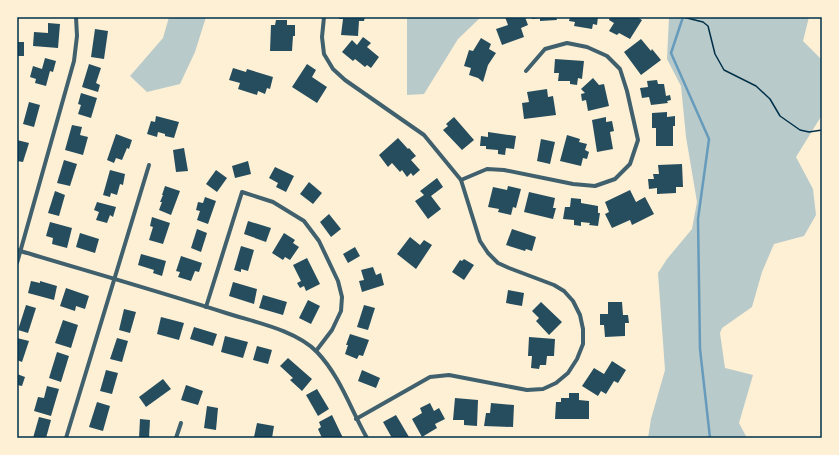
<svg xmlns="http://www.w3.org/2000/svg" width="839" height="455" viewBox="0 0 839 455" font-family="'Work Sans',sans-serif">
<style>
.green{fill:#b9caca}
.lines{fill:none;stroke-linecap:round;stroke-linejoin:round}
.stream{stroke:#669bbc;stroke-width:2.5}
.building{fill:#264d5e}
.path{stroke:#003049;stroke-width:1.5}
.minor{stroke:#3f606c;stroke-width:4}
.neatline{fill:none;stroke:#003049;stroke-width:1.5}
</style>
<rect width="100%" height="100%" fill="#fdf0d5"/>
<g class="green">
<path d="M 169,17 L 206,17 L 195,52 L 180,84 L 147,92 L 130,76 L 163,38 Z"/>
<path d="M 408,17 L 481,17 L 458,39 L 424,94 L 407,95 L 407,19 Z"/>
<path d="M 669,17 L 809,17 L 803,41 L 822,60 L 822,115 L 796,157 L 813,189 L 816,215 L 804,236 L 774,244 L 762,272 L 752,307 L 722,328 L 720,333 L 725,368 L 753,375 L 739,423 L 747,438 L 648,438 L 651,419 L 665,370 L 658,273 L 667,259 L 692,229 L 697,202 L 686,137 L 681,86 L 667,59 Z"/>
</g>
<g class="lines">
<path class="stream" d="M 683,17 L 671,53 L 709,139 L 698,219 L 700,349 L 710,438"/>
</g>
<g class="building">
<path d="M 339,17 L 365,17 L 364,21 L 359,21 L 358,36 L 341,35 L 343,19 L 339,19 Z"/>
<path d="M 505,17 L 525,17 L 528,25 L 521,28 L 524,37 L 502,45 L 496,29 L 508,25 Z"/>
<path d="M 532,17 L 556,17 L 557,20 L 540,21 L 540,18 L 532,19 Z"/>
<path d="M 570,17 L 598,17 L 597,25 L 593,24 L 592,29 L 574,26 L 575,22 L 569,21 Z"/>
<path d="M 610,17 L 637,17 L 642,20 L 630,39 L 619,33 L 617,35 L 609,31 L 614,23 L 609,20 Z"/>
<path d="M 276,20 L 287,20 L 287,25 L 295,25 L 295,36 L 293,36 L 292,51 L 270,51 L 271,25 L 275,25 Z"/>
<path d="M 48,23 L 60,24 L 58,48 L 33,46 L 34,32 L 48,33 Z"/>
<path d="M 95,29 L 108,31 L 104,59 L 91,57 Z"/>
<path d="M 363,37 L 371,43 L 367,47 L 379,57 L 371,68 L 367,65 L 365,67 L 355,59 L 353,61 L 342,52 L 352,40 L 357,45 Z"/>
<path d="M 481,38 L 491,44 L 489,49 L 496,53 L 488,65 L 483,82 L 478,78 L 469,75 L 471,68 L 464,66 L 469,50 L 473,51 Z"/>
<path d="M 641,39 L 651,51 L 652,49 L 661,60 L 641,75 L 624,52 Z"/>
<rect x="17" y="42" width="7" height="14"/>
<path d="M 45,58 L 56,61 L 53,72 L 50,71 L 46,86 L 35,83 L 36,79 L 30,77 L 33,66 L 42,69 Z"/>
<path d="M 555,59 L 584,61 L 582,79 L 578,78 L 577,85 L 570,84 L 570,81 L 558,81 L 559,73 L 554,73 Z"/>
<path d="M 89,64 L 101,68 L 96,83 L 100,85 L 98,92 L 82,87 Z"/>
<path d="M 307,64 L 316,70 L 312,77 L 327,87 L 317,103 L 292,87 Z"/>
<path d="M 233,68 L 246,72 L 247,69 L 273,77 L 270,89 L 267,88 L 265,94 L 258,91 L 257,95 L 238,89 L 240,83 L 229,80 Z"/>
<path d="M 593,78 L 599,85 L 604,84 L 609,106 L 588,111 L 586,100 L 582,101 L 581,94 L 585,93 L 581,89 Z"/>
<path d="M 657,80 L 658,84 L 664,84 L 666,96 L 670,95 L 671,100 L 667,101 L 668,103 L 651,105 L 649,97 L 642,98 L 640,88 L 648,87 L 647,81 Z"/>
<path d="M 547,89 L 548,97 L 553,96 L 556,115 L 524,119 L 522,103 L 529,102 L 527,92 Z"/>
<path d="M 81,93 L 97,98 L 91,118 L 78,114 L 81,105 L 78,104 Z"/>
<path d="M 29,102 L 40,105 L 34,127 L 23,124 Z"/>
<path d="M 667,112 L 667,117 L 675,116 L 675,126 L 673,126 L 673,146 L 656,146 L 656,128 L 652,128 L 652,113 Z"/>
<path d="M 156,116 L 179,122 L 174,138 L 165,136 L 165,134 L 158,132 L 157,137 L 147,134 L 151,121 L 155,122 Z"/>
<path d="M 454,117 L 474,140 L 462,150 L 443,130 L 448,126 L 446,124 Z"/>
<path d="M 606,117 L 606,122 L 612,121 L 614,131 L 610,132 L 613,149 L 597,152 L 592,120 Z"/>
<path d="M 72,125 L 82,127 L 80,135 L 88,137 L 83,155 L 65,150 Z"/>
<path d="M 488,132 L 516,136 L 514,149 L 506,148 L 505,155 L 498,154 L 498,150 L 486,149 L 486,146 L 480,146 L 481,136 L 488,137 Z"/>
<path d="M 116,134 L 132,140 L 129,149 L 127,148 L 122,160 L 116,158 L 114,163 L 107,160 Z"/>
<path d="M 567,135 L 580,139 L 579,142 L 587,144 L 585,150 L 589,152 L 587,159 L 583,158 L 581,166 L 560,161 Z"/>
<path d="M 398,138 L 408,149 L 409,148 L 416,156 L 411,160 L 420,170 L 413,176 L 411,173 L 407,177 L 402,170 L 400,172 L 392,163 L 388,167 L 379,155 Z"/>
<path d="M 541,139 L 555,142 L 550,164 L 537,161 Z"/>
<path d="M 17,140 L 29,143 L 23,162 L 17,161 Z"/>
<path d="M 184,148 L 188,171 L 176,172 L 173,150 Z"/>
<path d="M 64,160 L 77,164 L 70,186 L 57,183 Z"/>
<path d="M 248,161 L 251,174 L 235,178 L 232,166 Z"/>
<path d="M 682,164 L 683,187 L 676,187 L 676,193 L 657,194 L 657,188 L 649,189 L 648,179 L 654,179 L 653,174 L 659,174 L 658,165 Z"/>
<path d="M 275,167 L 294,176 L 286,192 L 276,187 L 278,183 L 269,178 Z"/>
<path d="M 110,170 L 125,174 L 123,185 L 120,184 L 117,195 L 111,193 L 110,197 L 103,195 Z"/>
<path d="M 216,170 L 227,178 L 217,192 L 206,184 Z"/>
<path d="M 437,178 L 443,187 L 431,196 L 441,209 L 428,219 L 415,201 L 424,195 L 420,191 Z"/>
<path d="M 309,182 L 322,193 L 313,204 L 300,194 Z"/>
<path d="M 165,186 L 180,191 L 171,215 L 159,210 L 162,202 L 160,202 L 163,195 L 162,195 Z"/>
<path d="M 508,186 L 521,189 L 516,208 L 513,207 L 511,215 L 498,212 L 499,209 L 488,207 L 493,187 L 507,190 Z"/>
<path d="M 630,190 L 636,202 L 645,197 L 654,214 L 632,225 L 630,220 L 612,228 L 605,214 L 609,212 L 605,202 Z"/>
<path d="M 55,191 L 65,195 L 59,216 L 48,213 Z"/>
<path d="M 529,192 L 555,198 L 553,208 L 556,208 L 553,219 L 524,212 Z"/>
<path d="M 205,197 L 216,201 L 208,224 L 197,220 L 200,211 L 196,210 L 198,202 L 203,203 Z"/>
<path d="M 571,198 L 581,199 L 581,203 L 598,206 L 598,213 L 600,213 L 598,226 L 589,225 L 590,223 L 581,222 L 581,226 L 574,225 L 574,220 L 563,219 L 565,207 L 570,207 Z"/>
<path d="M 97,202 L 116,207 L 113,217 L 110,215 L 107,223 L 96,220 L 99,212 L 94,210 Z"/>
<path d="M 329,214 L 341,229 L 331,237 L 320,222 Z"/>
<path d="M 152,217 L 170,223 L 163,244 L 149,240 L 153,227 L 150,226 Z"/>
<path d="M 248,221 L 271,228 L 266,242 L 244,234 Z"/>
<path d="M 50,222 L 72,228 L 67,248 L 52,244 L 53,238 L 46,236 Z"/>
<path d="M 197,229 L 207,233 L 201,252 L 191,248 Z"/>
<path d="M 512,229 L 536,237 L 532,251 L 526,249 L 525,251 L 506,245 Z"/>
<path d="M 80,233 L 99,239 L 95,253 L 76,247 Z"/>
<path d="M 284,233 L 295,240 L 293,243 L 299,247 L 290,260 L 285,257 L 283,260 L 272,253 Z"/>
<path d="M 410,237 L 420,245 L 424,240 L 432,245 L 416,269 L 397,254 Z"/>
<path d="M 241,246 L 254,250 L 248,271 L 241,269 L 241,272 L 234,270 Z"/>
<path d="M 355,247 L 360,256 L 348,263 L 343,254 Z"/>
<path d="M 141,254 L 166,261 L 162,276 L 153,273 L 154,270 L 138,265 Z"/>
<path d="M 181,256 L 202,263 L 199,272 L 195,271 L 191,281 L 178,277 L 180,272 L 176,271 Z"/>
<path d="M 307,258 L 320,284 L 306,291 L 304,286 L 300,288 L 297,283 L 301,281 L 293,265 Z"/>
<path d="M 464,259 L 474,265 L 464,280 L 452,272 L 460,260 L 462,261 Z"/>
<path d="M 373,267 L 376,275 L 381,273 L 384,285 L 362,292 L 359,281 L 364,280 L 361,270 Z"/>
<path d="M 31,281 L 40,283 L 40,281 L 57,286 L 54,300 L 28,293 Z"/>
<path d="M 233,282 L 257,289 L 254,304 L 229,296 Z"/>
<path d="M 66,288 L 89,296 L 85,309 L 76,306 L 75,311 L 60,306 Z"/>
<path d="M 508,290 L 524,293 L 522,306 L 506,303 Z"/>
<path d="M 263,295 L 287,302 L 283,315 L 259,308 Z"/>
<path d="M 308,300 L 320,306 L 311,324 L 299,318 Z"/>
<path d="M 541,302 L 562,322 L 549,335 L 536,321 L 539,318 L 532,311 Z"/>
<path d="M 608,302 L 622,302 L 623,315 L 628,315 L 629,323 L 625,323 L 625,336 L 605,337 L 604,325 L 600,325 L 600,314 L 608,314 Z"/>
<path d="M 26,305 L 36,308 L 28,333 L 18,330 Z"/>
<path d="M 364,305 L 375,308 L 368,330 L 357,327 Z"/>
<path d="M 124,309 L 136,312 L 130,333 L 119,330 Z"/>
<path d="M 161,317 L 184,323 L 179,340 L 157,334 Z"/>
<path d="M 63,320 L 78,325 L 71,348 L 55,343 Z"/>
<path d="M 194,327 L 217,334 L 213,346 L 190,339 Z"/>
<path d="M 350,334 L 369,340 L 363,356 L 359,355 L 357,359 L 345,354 L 348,345 L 346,345 Z"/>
<path d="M 225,336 L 248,342 L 243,358 L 221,352 Z"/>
<path d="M 529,337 L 555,339 L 554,356 L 547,356 L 546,365 L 540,365 L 539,369 L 531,368 L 532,356 L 528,356 Z"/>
<path d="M 17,338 L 29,341 L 22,362 L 17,360 Z"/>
<path d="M 117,338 L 128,341 L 122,362 L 110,359 Z"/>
<path d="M 257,346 L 272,350 L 268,364 L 253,360 Z"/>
<path d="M 57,352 L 69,356 L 61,382 L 49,378 Z"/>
<path d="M 288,358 L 312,379 L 302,391 L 290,380 L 293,378 L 280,366 Z"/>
<path d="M 612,361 L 626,370 L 618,383 L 614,381 L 606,394 L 601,391 L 598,396 L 582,386 L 594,368 L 604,374 Z"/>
<path d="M 106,370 L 118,373 L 112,394 L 100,391 Z"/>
<path d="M 362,370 L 380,378 L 376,388 L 358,381 Z"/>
<path d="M 17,374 L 25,377 L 22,386 L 17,385 Z"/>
<path d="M 163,379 L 171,389 L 146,407 L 139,397 Z"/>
<path d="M 186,385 L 203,391 L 198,405 L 181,400 Z"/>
<path d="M 47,386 L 59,389 L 51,416 L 34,411 L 38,397 L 44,398 Z"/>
<path d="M 317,389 L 329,409 L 318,416 L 306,395 Z"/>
<path d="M 569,393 L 579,393 L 579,400 L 589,401 L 589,419 L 555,419 L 556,402 L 561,402 L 561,398 L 569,398 Z"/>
<path d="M 455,398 L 478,400 L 477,426 L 464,425 L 464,420 L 453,420 Z"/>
<path d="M 97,402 L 110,406 L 103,431 L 89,427 Z"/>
<path d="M 430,403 L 434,411 L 439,408 L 445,419 L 435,424 L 437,428 L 422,437 L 412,419 L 422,413 L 420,408 Z"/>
<path d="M 491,403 L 514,405 L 513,427 L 484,426 L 486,413 L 490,413 Z"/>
<path d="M 207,406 L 218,408 L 216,430 L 204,428 Z"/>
<path d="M 332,415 L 343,438 L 322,438 L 318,429 L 321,427 L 319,422 Z"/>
<path d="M 396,415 L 409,437 L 407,438 L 392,438 L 383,422 Z"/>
<path d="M 39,417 L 51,420 L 46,438 L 33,438 Z"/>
<path d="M 140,419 L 150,420 L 149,438 L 139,438 Z"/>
<path d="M 257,423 L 274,426 L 272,438 L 254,437 Z"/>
</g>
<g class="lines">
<path class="path" d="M 683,17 L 703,22 L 708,26 L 715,54 L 724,70 L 756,86 L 770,99 L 780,116 L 800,130 L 809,132 L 822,130"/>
<g class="minor">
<path d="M 324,17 L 322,37 L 324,54 L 333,69 L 345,80 L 424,135 L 461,180 L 480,241 L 488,253 L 498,263 L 509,268 L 554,285 L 564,291 L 573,301 L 580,315 L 583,329 L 583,344 L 577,359 L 568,373 L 556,383 L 543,389 L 527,390 L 449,375 L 430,377 L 356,419"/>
<path d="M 461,180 L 487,169 L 504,170 L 573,184 L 595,186 L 615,179 L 630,164 L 638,140 L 627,91 L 620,69 L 607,56 L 587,47 L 567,43 L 545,49 L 526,71"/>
<path d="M 17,250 C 87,271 157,291 226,313 C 254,322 296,330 317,352 C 340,376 351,410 367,438"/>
<path d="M 17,263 L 74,61 L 77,36 L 76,17"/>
<path d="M 206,307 L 242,192 L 273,202 L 304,221 L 319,241 L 338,281 L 342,297 L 341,311 L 332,330 L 316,351"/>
<path d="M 66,438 L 149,165"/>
<path d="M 176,438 L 181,423"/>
</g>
</g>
<rect width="839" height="455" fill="none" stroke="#fdf0d5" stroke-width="36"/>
<rect x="18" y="18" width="803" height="419" class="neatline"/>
</svg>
